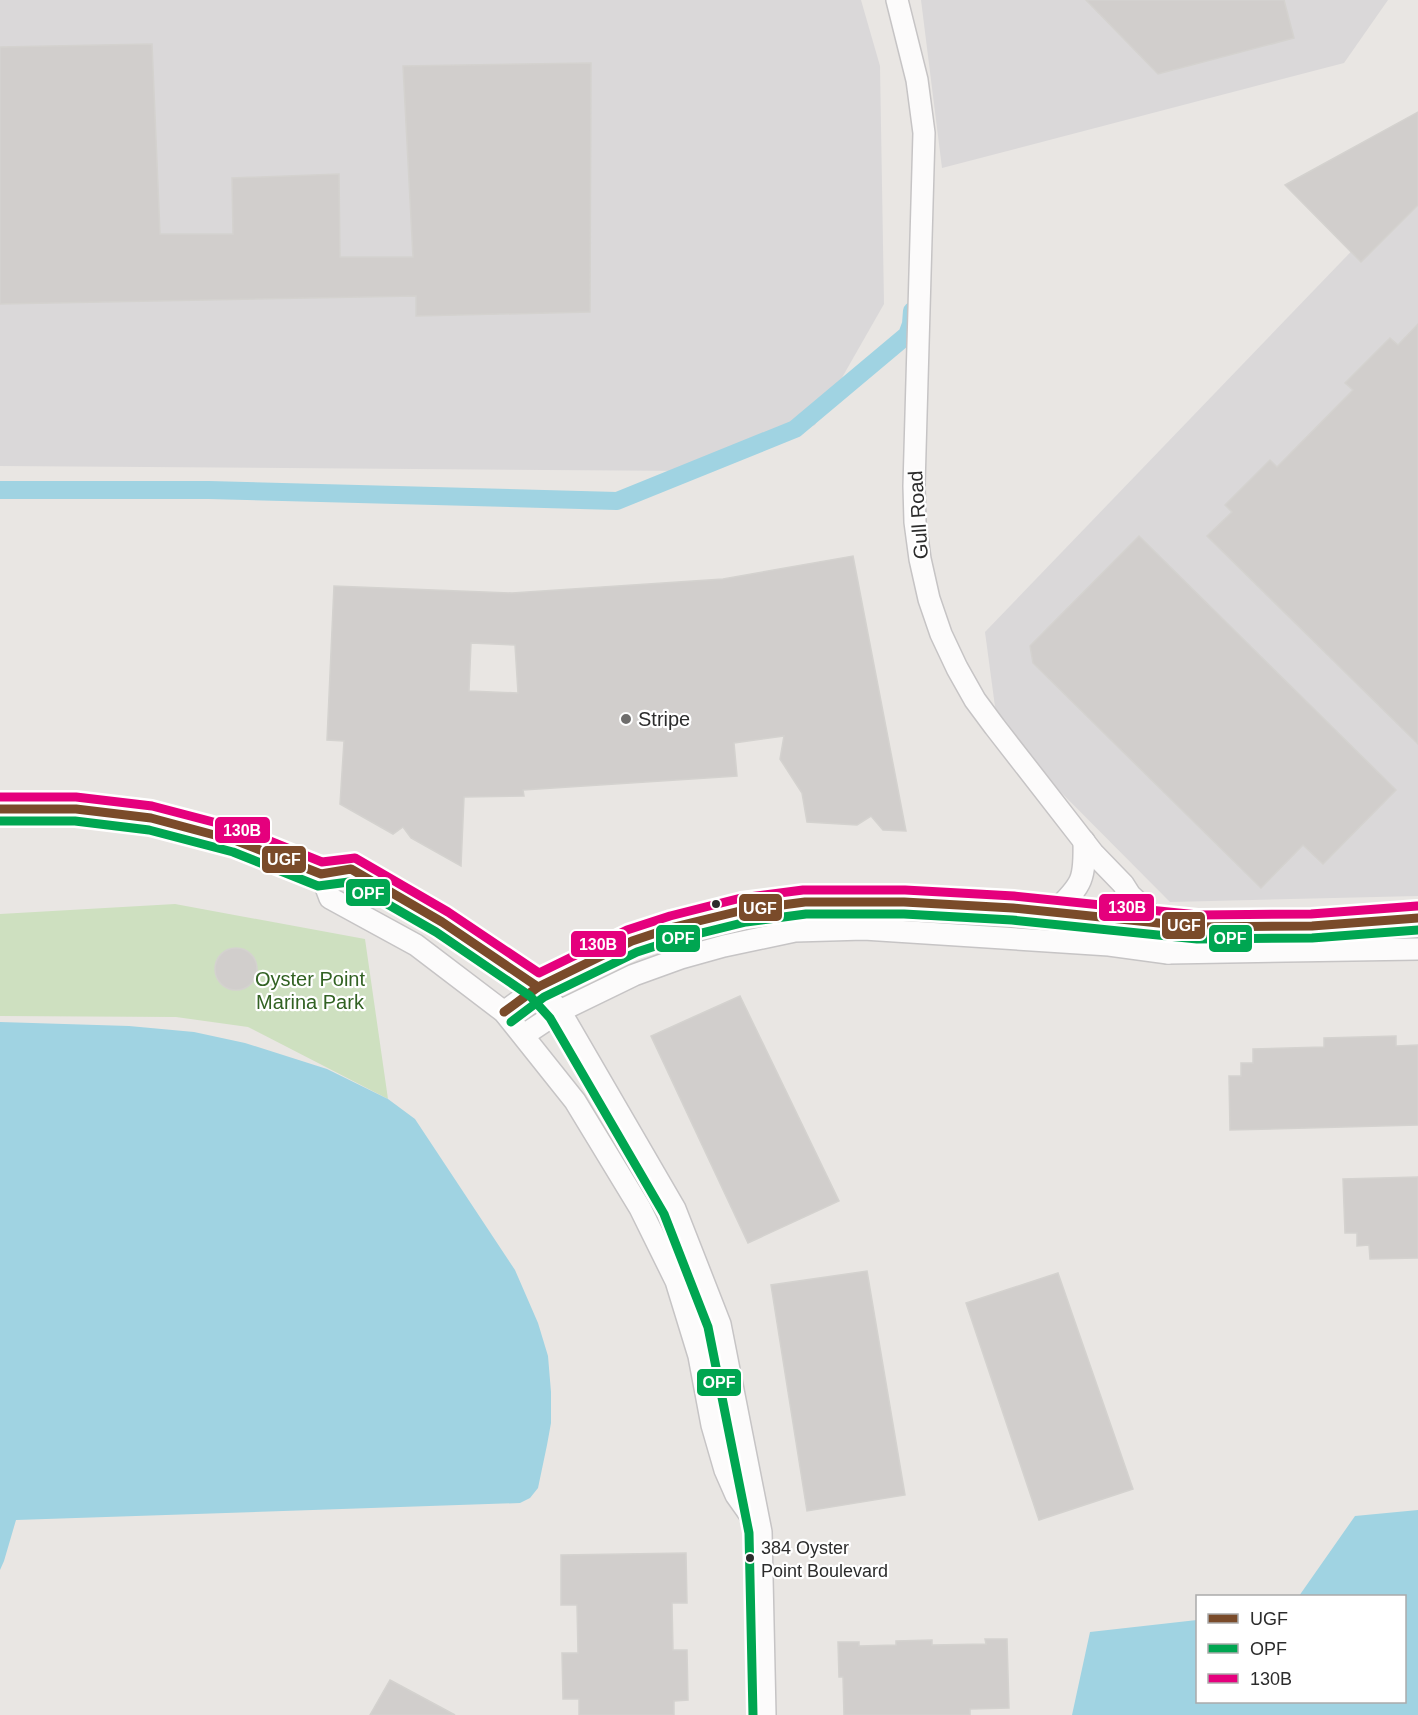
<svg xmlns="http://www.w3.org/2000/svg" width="1418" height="1715" viewBox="0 0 1418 1715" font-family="Helvetica,sans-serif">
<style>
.industrial{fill:#dad8d9}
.green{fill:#cee0c0}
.water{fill:#a0d3e2}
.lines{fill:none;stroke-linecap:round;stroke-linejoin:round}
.canal{stroke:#a0d3e2;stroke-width:18}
.building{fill:#d1cecc;stroke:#d4d2cf;stroke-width:1.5;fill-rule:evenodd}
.secondary-casing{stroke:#c6c4c5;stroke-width:24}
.secondary{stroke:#fcfbfb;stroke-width:21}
.bus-1-casing{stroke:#fff;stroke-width:14}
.bus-2-casing{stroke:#fff;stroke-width:14}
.bus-3-casing{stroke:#fff;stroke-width:14}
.bus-1{stroke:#7a4b2a;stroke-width:9}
.bus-2{stroke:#00a651;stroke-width:9}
.bus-3{stroke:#e5007d;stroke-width:9}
.poi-dot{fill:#6e6d6c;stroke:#fff;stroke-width:2}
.bus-dot{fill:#2c2c2c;stroke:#fff;stroke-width:2}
.labels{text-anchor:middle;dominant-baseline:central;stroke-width:4.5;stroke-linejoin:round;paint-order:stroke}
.bus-label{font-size:18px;fill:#2c2c2c;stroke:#fff;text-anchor:start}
.street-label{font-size:20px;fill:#2c2c2c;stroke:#fff}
.poi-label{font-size:20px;fill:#2c2c2c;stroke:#fff;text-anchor:start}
.park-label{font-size:20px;fill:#326223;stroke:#fff}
.line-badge{stroke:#fff;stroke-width:2}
.badge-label{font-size:16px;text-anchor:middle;font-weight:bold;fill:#fff}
</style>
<rect width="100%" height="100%" fill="#e9e6e3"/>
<g class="industrial">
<path d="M 0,0 L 861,0 L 880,66 L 884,304 L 815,425 L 698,471 L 0,466 Z"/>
<path d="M 921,0 L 1388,0 L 1344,63 L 942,168 Z"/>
<path d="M 1418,182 L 1418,896 L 1170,902 L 998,729 L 985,632 Z"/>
</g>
<path class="green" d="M 175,904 L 365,939 L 388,1099 L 248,1027 L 176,1017 L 0,1016 L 0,914 Z"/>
<g class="water">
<path d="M 0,1022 L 129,1026 L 194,1032 L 245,1043 L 327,1069 L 388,1099 L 415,1119 L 515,1270 L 538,1323 L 548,1356 L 551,1392 L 551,1423 L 547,1445 L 538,1488 L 530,1498 L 520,1503 L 16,1520 L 4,1561 L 0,1570 Z"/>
<path d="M 1418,1510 L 1418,1715 L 1072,1715 L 1090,1632 L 1197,1620 L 1198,1702 L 1404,1702 L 1404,1596 L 1299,1596 L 1355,1516 Z"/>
</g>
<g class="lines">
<path class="canal" d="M 0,490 L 209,490 L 617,501 L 795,429 L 907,335 L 911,324 L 912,311"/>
</g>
<g class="building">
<path d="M 1086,0 L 1284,0 L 1294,38 L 1158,74 Z"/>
<path d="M 152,44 L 160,234 L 233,234 L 232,178 L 339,174 L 340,257 L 413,257 L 403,66 L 591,63 L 590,312 L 416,316 L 416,296 L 0,304 L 0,47 Z"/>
<path d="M 1418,112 L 1418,205 L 1361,262 L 1285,185 Z"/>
<path d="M 1418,324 L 1418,744 L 1207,536 L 1232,512 L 1225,505 L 1270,460 L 1277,467 L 1353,390 L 1345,383 L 1390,338 L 1398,345 Z"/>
<path d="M 1139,536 L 1396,790 L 1323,864 L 1303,845 L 1261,888 L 1033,663 L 1030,646 Z"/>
<path d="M 853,556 L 906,831 L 883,830 L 871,816 L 857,825 L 807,822 L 802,793 L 780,759 L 784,736 L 734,743 L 737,776 L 523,790 L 524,796 L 464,797 L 461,866 L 411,838 L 403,827 L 393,834 L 340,804 L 344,741 L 327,740 L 334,586 L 512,593 L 723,579 ZM 471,643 L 515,645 L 518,693 L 469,691 Z"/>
<circle cx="236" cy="969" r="21"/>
<path d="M 740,996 L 839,1201 L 748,1243 L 651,1036 Z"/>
<path d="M 1396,1036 L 1396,1046 L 1418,1045 L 1418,1125 L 1230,1130 L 1229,1076 L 1241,1076 L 1241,1063 L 1253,1063 L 1253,1049 L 1324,1047 L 1324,1038 Z"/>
<path d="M 1418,1177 L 1418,1258 L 1370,1259 L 1369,1245 L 1357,1246 L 1357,1233 L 1345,1233 L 1343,1179 Z"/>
<path d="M 867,1271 L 905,1495 L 807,1511 L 771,1285 Z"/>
<path d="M 1058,1273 L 1133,1489 L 1039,1520 L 966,1303 Z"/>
<path d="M 686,1553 L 687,1603 L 672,1603 L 673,1650 L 687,1650 L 688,1700 L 674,1701 L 674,1715 L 579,1715 L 579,1699 L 563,1699 L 562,1653 L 578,1653 L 577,1605 L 561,1605 L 561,1555 Z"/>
<path d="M 985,1639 L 1007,1639 L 1009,1708 L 970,1709 L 970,1715 L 844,1715 L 843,1677 L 839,1677 L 838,1642 L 859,1642 L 859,1646 L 896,1645 L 896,1641 L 932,1640 L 932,1645 L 986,1644 Z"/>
<path d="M 390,1680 L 455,1715 L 370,1715 Z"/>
</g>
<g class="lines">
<g class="secondary-casing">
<g id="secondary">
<path d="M 897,0 L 917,80 L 924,133 L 914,486 L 915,522 L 920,559 L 929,599 L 941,634 L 957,668 L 975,700 L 995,727 L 1093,853 L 1123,884 L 1130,895 L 1160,923 L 1168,953"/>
<path d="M 0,809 L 76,809 L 151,818 L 237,841 L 321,874 L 351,869 L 442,922 L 538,987 L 560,1011 L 675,1209 L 720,1324 L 761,1532 L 765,1715"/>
<path d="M 321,874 L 330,898 L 416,945 L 504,1012 L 575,1101 L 640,1208 L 676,1281 L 699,1356 L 712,1425 L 725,1470 L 736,1495 L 758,1526"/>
<path d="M 1055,911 C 1083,884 1085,879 1084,841"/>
<path d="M 504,1012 L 538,987 L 632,941 L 674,927 L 744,910 L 805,902 L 904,902 L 1013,908 L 1055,911 L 1197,927 L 1312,926 L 1418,918"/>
<path d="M 524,1035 L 560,1011 L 634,975 L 681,958 L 724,946 L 795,931 L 864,929 L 1109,945 L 1168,953 L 1418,949"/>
</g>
</g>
<use href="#secondary" class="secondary"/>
<g class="bus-1-casing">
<g id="bus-1">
<path d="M 0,809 L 76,809 L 151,818 L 237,841 L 321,874 L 351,869 L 442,922 L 538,987"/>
<path d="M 504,1012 L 538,987 L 632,941 L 674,927 L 744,910 L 805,902 L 904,902 L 1013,908 L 1197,927 L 1312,926 L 1418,918"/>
</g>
</g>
<g class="bus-2-casing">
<g id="bus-2">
<path d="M 0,821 L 75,821 L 149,830 L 233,852 L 318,886 L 349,882 L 436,932 L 530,996 L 550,1018 L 664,1214 L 708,1327 L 749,1533 L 753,1715"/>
<path d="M 511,1022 L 544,997 L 637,952 L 677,939 L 746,922 L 806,914 L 904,914 L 1012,920 L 1197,939 L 1312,938 L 1418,930"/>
</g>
</g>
<g class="bus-3-casing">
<path id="bus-3" d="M 0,797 L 76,797 L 152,806 L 240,829 L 322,862 L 355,858 L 448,912 L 539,973 L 627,930 L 670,916 L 741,898 L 803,890 L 905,890 L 1014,896 L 1198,915 L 1311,914 L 1417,906"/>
</g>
<use href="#bus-1" class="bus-1"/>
<use href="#bus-2" class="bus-2"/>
<use href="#bus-3" class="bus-3"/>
</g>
<circle class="poi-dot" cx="626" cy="719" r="6"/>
<g class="bus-dot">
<circle cx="716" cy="904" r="5"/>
<circle cx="750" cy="1558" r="5"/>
</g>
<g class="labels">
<g class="bus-label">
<text x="761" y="1548">384 Oyster<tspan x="761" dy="23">Point Boulevard</tspan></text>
</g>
<g class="street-label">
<text transform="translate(918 515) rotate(-94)">Gull Road</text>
</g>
<g class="poi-label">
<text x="638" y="719">Stripe</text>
</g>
<g class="park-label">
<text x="310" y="979">Oyster Point<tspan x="310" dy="23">Marina Park</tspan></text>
</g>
</g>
<g class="line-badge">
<rect x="214" y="816" width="57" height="28" rx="6" fill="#e5007d"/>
<rect x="261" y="845" width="46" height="29" rx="6" fill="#7a4b2a"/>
<rect x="345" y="878" width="46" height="29" rx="6" fill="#00a651"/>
<rect x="1098" y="893" width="57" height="29" rx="6" fill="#e5007d"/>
<rect x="738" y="893" width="45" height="29" rx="6" fill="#7a4b2a"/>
<rect x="1161" y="911" width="45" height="29" rx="6" fill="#7a4b2a"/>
<rect x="1208" y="924" width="45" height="29" rx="6" fill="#00a651"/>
<rect x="655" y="924" width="46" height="29" rx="6" fill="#00a651"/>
<rect x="570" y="930" width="57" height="28" rx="6" fill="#e5007d"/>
<rect x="696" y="1368" width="46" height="29" rx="6" fill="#00a651"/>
</g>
<g class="badge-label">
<text x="242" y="836">130B</text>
<text x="284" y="865">UGF</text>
<text x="368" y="899">OPF</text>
<text x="1127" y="913">130B</text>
<text x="760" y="914">UGF</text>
<text x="1184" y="931">UGF</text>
<text x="1230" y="944">OPF</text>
<text x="678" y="944">OPF</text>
<text x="598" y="950">130B</text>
<text x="719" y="1388">OPF</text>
</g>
<rect x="1196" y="1595" width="210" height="108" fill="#ffffff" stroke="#ababab" stroke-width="1.5"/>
<rect x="1208" y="1614" width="30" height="9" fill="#7a4b2a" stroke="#ababab" stroke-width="1.5"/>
<text x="1250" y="1625" font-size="18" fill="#2c2c2c">UGF</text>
<rect x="1208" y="1644" width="30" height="9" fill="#00a651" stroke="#ababab" stroke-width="1.5"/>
<text x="1250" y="1655" font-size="18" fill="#2c2c2c">OPF</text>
<rect x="1208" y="1674" width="30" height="9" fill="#e5007d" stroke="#ababab" stroke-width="1.5"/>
<text x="1250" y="1685" font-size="18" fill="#2c2c2c">130B</text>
</svg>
